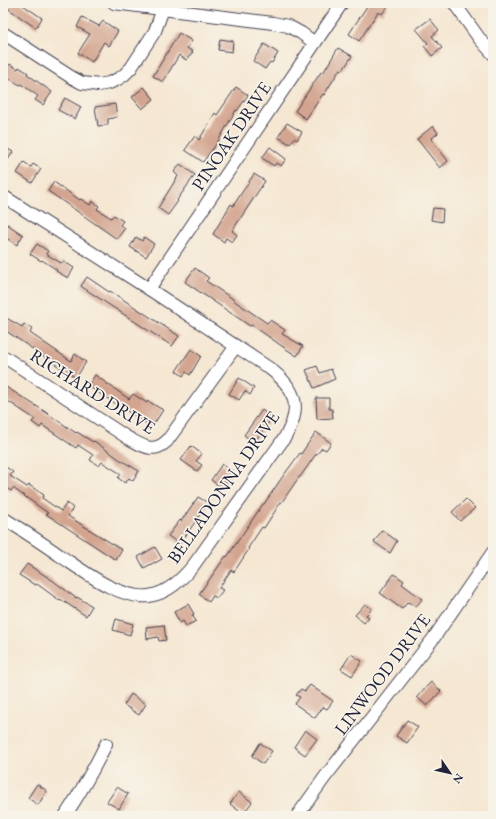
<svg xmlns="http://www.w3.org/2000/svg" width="496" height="819" viewBox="0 0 496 819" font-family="'EB Garamond',serif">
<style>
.building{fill:#d3a48f}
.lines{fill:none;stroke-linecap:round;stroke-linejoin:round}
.minor-casing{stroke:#424052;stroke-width:14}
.minor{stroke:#fff;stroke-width:12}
.labels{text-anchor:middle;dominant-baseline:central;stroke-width:3.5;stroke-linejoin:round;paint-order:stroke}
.street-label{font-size:18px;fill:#22223b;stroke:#f7f3e8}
</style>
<rect width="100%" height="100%" fill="#f7f3e8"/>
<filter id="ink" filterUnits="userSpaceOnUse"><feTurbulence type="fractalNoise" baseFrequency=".025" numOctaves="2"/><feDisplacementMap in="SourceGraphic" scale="8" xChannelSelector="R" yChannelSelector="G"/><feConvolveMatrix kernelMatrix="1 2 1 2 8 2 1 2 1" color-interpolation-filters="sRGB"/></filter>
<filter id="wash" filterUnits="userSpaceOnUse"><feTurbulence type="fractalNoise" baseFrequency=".012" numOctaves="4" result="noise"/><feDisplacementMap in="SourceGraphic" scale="16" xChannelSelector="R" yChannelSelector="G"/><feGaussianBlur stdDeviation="0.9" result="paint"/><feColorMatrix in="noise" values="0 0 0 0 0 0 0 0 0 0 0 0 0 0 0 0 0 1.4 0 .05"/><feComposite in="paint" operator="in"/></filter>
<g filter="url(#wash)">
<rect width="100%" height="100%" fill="#f5e7d2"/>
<g id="blocks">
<g class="building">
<path d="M 3,3 L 20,3 L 42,18 L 36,28 L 3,5 Z"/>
<path d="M 369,3 L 383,3 L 388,6 L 382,14 L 378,12 L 359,41 L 349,34 Z"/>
<path d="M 82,17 L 99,26 L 103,21 L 118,31 L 109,46 L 104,42 L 92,62 L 78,53 L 90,34 L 77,27 Z"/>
<path d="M 430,19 L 439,30 L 432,36 L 442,48 L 432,56 L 424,46 L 428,43 L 416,29 Z"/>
<path d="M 179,33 L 192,41 L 187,48 L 193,52 L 186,60 L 179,55 L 163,82 L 153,76 Z"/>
<path d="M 220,39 L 233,41 L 232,52 L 218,50 Z"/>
<path d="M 264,44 L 278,53 L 272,63 L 270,62 L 265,69 L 253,61 Z"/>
<path d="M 338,48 L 352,56 L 343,70 L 340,69 L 324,95 L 323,94 L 306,119 L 295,111 L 321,72 L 323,73 Z"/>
<path d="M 10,64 L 18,69 L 19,67 L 28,73 L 27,74 L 52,92 L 43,105 L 35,100 L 38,96 L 21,84 L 20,85 L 3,75 Z"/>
<path d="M 144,87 L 154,99 L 142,109 L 132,97 Z"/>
<path d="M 236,87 L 248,95 L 237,111 L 236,110 L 217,143 L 203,162 L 185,150 L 195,136 L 199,140 L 215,113 L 217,115 Z"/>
<path d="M 65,98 L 81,107 L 75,119 L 58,110 Z"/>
<path d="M 115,104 L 117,117 L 108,119 L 108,125 L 98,126 L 95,107 Z"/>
<path d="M 287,123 L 302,132 L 297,140 L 294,138 L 290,144 L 278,137 Z"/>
<path d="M 433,126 L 438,133 L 431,139 L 448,161 L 440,168 L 417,139 Z"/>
<path d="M 270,147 L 286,159 L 281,166 L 276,163 L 274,166 L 262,158 Z"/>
<path d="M 6,148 L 13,152 L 3,167 L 3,153 Z"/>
<path d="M 24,162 L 31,167 L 33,164 L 41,169 L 32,183 L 17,173 Z"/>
<path d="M 180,164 L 195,175 L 177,200 L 178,201 L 168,215 L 158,208 L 178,176 L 174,172 Z"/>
<path d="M 254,174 L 265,181 L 232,231 L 237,235 L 232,242 L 226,238 L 224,242 L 213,234 L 231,204 L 233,206 Z"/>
<path d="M 54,182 L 80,200 L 81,199 L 90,205 L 92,201 L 99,206 L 97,209 L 111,218 L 114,215 L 123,221 L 120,225 L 125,228 L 117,239 L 48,191 Z"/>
<path d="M 433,208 L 443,209 L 442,222 L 431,220 Z"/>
<path d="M 7,224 L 23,235 L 17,245 L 3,236 L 3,231 Z"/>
<path d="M 136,237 L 142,241 L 144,237 L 154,244 L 146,257 L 130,247 Z"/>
<path d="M 37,244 L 48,251 L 46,254 L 61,263 L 63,261 L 74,268 L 68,278 L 56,271 L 57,270 L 42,260 L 41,261 L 30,254 Z"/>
<path d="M 195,268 L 209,278 L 206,281 L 233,299 L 233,300 L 267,323 L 270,320 L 285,330 L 282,334 L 303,346 L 297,356 L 286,349 L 252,325 L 250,326 L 185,282 Z"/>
<path d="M 87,277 L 109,292 L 110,291 L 179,336 L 172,346 L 82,287 L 81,286 Z"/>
<path d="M 3,316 L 22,327 L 24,324 L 32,329 L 30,333 L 71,361 L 75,354 L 86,362 L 76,378 L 3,329 Z"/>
<path d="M 191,349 L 201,356 L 190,375 L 186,372 L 183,376 L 176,371 Z"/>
<path d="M 317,366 L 320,373 L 331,369 L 335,379 L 314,388 L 306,370 Z"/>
<path d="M 95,375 L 129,399 L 133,394 L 147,403 L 148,401 L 163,410 L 152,427 L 88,386 Z"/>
<path d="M 239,378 L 254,388 L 250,395 L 245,391 L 239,400 L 229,394 Z"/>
<path d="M 3,385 L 41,409 L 76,433 L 77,432 L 93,442 L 94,441 L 119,459 L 139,471 L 133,481 L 129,478 L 125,483 L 118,478 L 121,474 L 102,462 L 99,466 L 90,460 L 93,455 L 78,445 L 76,448 L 42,425 L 40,428 L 32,422 L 35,419 L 3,398 Z"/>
<path d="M 316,398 L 329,398 L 329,409 L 332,409 L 333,418 L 317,419 Z"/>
<path d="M 262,410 L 272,418 L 254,442 L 244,435 Z"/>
<path d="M 316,432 L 331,443 L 326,450 L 322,448 L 317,454 L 316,454 L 300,477 L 299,477 L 282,502 L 281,502 L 264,528 L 262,527 L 248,548 L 249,549 L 234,572 L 231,570 L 219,588 L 223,590 L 217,598 L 213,596 L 209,602 L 199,594 L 226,556 L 227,557 L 263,504 L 264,504 L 281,479 L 300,453 L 301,454 Z"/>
<path d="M 191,446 L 202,454 L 196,461 L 202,465 L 197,471 L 181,460 Z"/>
<path d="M 222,464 L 233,472 L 222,488 L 211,480 Z"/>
<path d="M 3,465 L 13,472 L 10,476 L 27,487 L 29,485 L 44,495 L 42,498 L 61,511 L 67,503 L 73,508 L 68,516 L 122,550 L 116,560 L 46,514 L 48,513 L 13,488 L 11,491 L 4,486 L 3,488 Z"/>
<path d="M 198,497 L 208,503 L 180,544 L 168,536 L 180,520 L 181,521 Z"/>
<path d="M 466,499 L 475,508 L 460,521 L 452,512 Z"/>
<path d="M 382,530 L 397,541 L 390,553 L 374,542 Z"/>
<path d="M 155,547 L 162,559 L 155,563 L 155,562 L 144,568 L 138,557 Z"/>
<path d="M 27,564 L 52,580 L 76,598 L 77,597 L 92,606 L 86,616 L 60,599 L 59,600 L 37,584 L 35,585 L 19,575 Z"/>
<path d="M 394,574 L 404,581 L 402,584 L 422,599 L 416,607 L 408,602 L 402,609 L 380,593 Z"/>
<path d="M 188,604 L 194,614 L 192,615 L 196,621 L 186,626 L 183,621 L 180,623 L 174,612 Z"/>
<path d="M 365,604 L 372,609 L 366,615 L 369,617 L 364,623 L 355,615 Z"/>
<path d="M 116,619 L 133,624 L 130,635 L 113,630 Z"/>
<path d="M 164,625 L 166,640 L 159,641 L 158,637 L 147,639 L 146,627 Z"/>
<path d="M 351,654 L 362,661 L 352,676 L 341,669 Z"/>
<path d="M 431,682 L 441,691 L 427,706 L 417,697 Z"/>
<path d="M 310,685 L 333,701 L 327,709 L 323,707 L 315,718 L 295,704 L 300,697 L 296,695 L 301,689 L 305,691 Z"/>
<path d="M 131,694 L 146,704 L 139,715 L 124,705 Z"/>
<path d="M 407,720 L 418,727 L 407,743 L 396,736 Z"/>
<path d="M 305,730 L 317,739 L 305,755 L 294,747 Z"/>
<path d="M 260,743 L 272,751 L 263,764 L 252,756 Z"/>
<path d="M 37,784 L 47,791 L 38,805 L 28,798 Z"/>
<path d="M 117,787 L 128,794 L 119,809 L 107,802 Z"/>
<path d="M 239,792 L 252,802 L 243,814 L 230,804 Z"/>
</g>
</g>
</g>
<g filter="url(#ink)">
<use href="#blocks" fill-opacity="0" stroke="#424052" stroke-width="1"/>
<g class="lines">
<g class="minor-casing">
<g id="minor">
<path d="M 114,3 L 273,23 L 288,26 L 301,33 L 315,43"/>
<path d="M 454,3 L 479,38 L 493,54"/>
<path d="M 3,33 L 71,77 L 82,83 L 91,84 L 99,85 L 109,83 L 118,79 L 124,75 L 131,68 L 155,31 L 163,9"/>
<path d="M 3,196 L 149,289 L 269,368 C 296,388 303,408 285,437 L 193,566 C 181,580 168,593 149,596 C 120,600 82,570 59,555 C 41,542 22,530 3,518"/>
<path d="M 149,289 L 342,3"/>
<path d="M 3,356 L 128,438 C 143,446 153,454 167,441 L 236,346"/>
<path d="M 65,816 C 80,793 94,769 106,744"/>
<path d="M 297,816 L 325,777 L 433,639 L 493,552"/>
</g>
</g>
<use href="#minor" class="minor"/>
</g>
</g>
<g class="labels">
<g class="street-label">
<text transform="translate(231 136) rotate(-56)">PINOAK DRIVE</text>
<text transform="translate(93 391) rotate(32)">RICHARD DRIVE</text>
<text transform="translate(223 487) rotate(-55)">BELLADONNA DRIVE</text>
<text transform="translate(382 674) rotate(-53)">LINWOOD DRIVE</text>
</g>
</g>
<rect width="496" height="819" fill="none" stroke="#f7f3e8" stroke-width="16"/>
<g transform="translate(450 773) rotate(124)" stroke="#f7f3e8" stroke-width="3" paint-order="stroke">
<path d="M0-3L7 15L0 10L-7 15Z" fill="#22223b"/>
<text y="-6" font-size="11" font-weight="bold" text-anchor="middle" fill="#22223b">N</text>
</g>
</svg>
